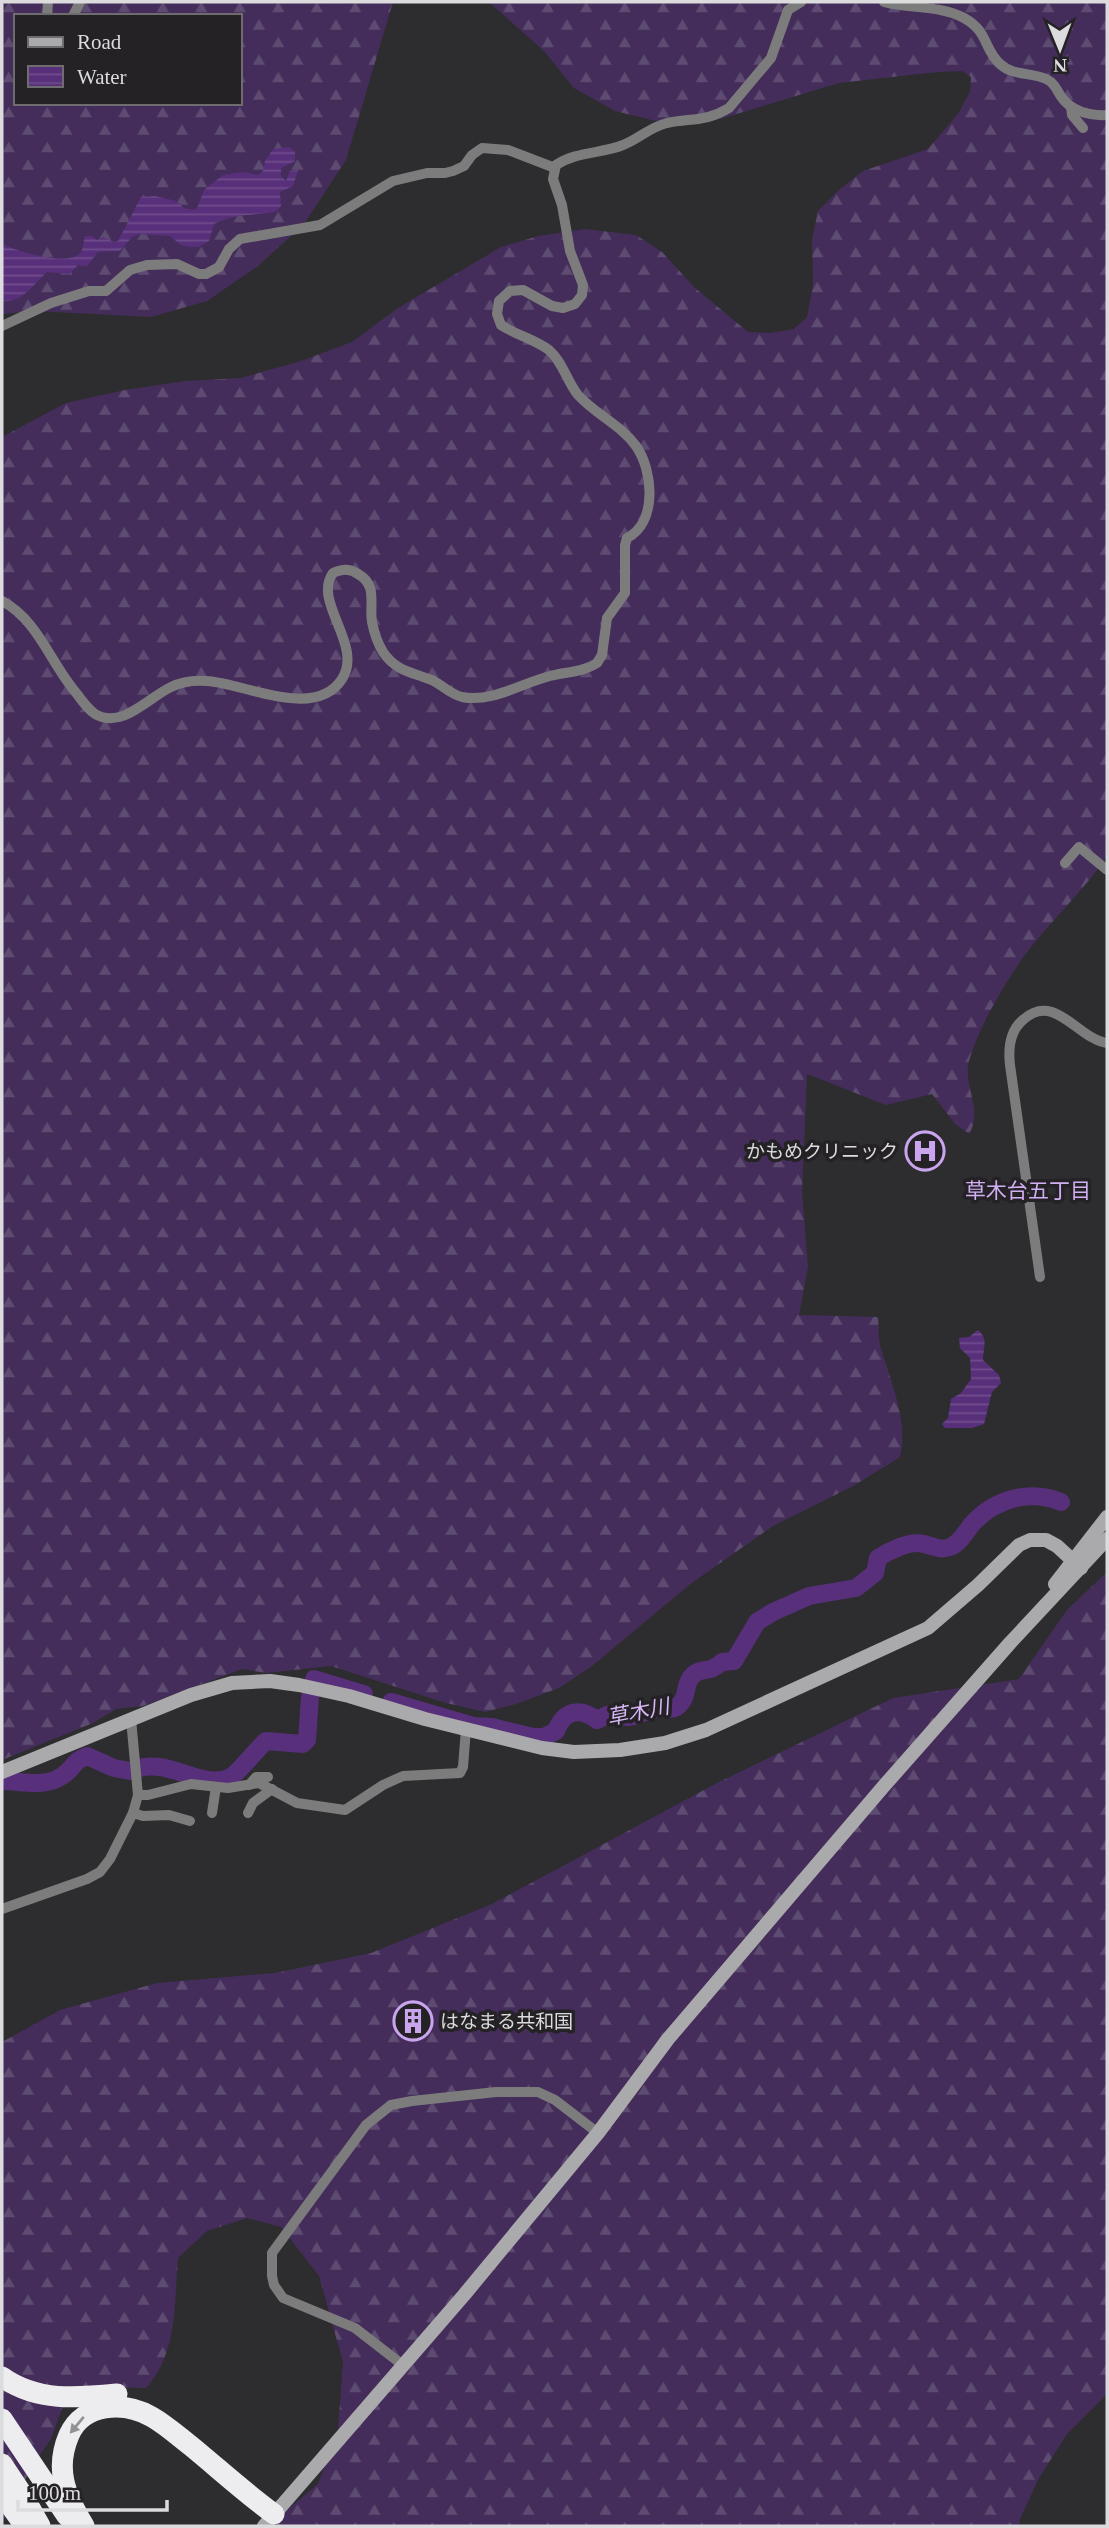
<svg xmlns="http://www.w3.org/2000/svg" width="1109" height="2528" viewBox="0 0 1109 2528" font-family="'Times New Roman','Noto Sans JP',serif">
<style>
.forest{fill:url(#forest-firs);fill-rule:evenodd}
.water{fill:url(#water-rules)}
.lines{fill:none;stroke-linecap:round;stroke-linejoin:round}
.river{stroke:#582f7a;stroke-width:18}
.street{stroke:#7d7c7d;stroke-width:10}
.secondary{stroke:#aaa9ab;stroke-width:14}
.highway{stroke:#edecef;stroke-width:21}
.oneway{fill:#939194}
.labels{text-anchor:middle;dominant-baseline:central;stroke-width:7;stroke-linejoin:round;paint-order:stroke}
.poi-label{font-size:19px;fill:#dcdbdd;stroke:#242225;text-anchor:end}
.neighbourhood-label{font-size:21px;fill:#d1aff3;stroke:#242225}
.water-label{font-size:21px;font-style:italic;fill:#d7b8f8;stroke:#242225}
</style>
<defs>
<pattern id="forest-firs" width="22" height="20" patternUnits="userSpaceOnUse" patternTransform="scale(1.75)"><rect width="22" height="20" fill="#442d5a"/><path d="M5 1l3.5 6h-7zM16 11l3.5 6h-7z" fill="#5e4b71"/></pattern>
<pattern id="water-rules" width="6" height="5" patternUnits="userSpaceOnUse" patternTransform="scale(1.75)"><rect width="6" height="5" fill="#582f7a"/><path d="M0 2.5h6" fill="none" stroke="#6f4d8c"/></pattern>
</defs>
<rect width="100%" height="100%" fill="#2d2c2f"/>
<g class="forest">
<path d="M 2,2 L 393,2 L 346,160 L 304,224 L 258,266 L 207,301 L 151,317 L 35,311 L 2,314 ZM 16,16 L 240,16 L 240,103 L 16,103 Z"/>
<path d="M 489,2 L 1107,2 L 1107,856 C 1083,892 1050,921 1024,956 C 1004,984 979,1027 969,1061 C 962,1084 984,1110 969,1134 L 955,1124 L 932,1094 L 886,1105 L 807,1074 L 802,1191 L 808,1267 L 799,1315 L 878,1317 C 879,1326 878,1336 880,1345 C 890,1380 909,1421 900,1457 L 855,1485 L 773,1526 L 689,1585 L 592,1666 L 559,1688 L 516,1704 L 486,1712 L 446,1703 L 331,1666 L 266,1673 L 242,1669 L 143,1706 L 116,1709 L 93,1723 L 2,1760 L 2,437 L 66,403 L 125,390 L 185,381 L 241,378 L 301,361 L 352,342 L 398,308 L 501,247 L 538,236 L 585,229 L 636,235 L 662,252 L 694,287 L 748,332 L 770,333 L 794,329 L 807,317 L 813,286 L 812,240 L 818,211 L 839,190 L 863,171 L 928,149 L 958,114 L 970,92 L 971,77 L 962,71 L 937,72 L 839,83 L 720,119 L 668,124 L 615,111 L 574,88 L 544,51 Z"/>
<path d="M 1107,1572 L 1107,2394 L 1067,2434 L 1039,2478 L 1020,2519 L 1019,2526 L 268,2526 L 318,2484 L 338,2430 L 343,2362 L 319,2276 L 281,2227 L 247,2218 L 207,2231 L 178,2258 C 174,2303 178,2353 146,2388 L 70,2386 L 51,2439 L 34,2463 L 2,2524 L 2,2042 L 60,2010 L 157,1983 L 275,1973 L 371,1953 L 492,1904 L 717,1783 L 893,1698 L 1019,1679 L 1067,1610 Z"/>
</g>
<g class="water">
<path d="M 289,147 L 295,152 L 295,161 L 281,168 L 281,176 L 286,181 L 290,171 L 298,170 L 293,186 L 280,192 L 281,206 L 277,211 C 257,216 233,213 214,224 L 209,241 L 199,247 L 190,247 L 181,245 L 170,236 L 139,234 L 132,237 L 120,251 L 98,252 L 87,266 L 78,265 L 69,274 L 47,272 C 34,284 21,304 2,301 L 2,244 C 17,251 69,268 81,252 C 84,247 83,241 85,236 L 92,236 L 97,240 L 103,237 L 114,242 L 118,241 L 141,197 L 155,196 L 176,201 L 184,208 L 193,210 L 197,208 L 204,190 L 223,175 L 243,172 L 258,175 L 263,171 L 265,161 L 273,149 Z"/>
<path d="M 978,1330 C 989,1339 983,1348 983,1360 L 999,1375 L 1001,1383 L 992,1392 L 984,1424 L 972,1428 L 945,1428 L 942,1424 L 948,1418 L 951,1399 L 961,1393 L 971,1379 L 970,1358 L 960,1348 L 959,1338 L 969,1337 Z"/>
</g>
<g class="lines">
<g class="river">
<path d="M 314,1679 L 364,1694"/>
<path d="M 391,1702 L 473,1726 L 492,1727 L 533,1737 L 544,1737 L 556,1731 C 564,1710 580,1707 597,1720 C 603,1718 606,1714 612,1714 C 618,1714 623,1717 628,1717 C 639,1717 645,1710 654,1709 C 664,1708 673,1712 680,1704 C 688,1697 684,1683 693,1675 C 702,1667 709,1674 722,1662 L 734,1661 L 757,1622 L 773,1612 L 809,1596 L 856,1588 L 875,1573 L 878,1558 C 889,1551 910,1540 924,1544 C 933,1546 940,1551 950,1547 C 959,1544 966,1532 972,1524 C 995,1499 1029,1489 1061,1502"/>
<path d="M 139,1768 C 171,1759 204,1791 231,1777 C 238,1773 256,1750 266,1741 L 303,1744 L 307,1740 L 310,1697"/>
<path d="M 2,1781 C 22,1781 45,1788 62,1776 C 75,1768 72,1761 87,1756 L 114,1768 L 130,1771"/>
</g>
<g class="street">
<path d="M 884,2 C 910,9 940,5 964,18 C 989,32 983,48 1000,64 C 1013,76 1031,72 1046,79 C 1053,82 1056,88 1060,95 C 1070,111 1089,116 1107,115"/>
<path d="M 47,16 L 48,2"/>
<path d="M 73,16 L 80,2"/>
<path d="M 1071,107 L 1072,115 L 1083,128"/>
<path d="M 2,326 L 51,303 L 89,291 L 106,291 L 130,270 L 147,265 L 177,264 L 199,274 L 206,274 L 219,267 L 229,249 L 240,239 L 320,225 L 393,181 L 427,173 L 445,173 L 453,171 L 464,166 L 472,155 L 482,148 L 508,150 L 555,168"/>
<path d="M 2,601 C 39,621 50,663 77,694 C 82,701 88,709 95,714 C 122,730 149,697 171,687 C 181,682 195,680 207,681 C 244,683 315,721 342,679 C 364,645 312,602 333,573 C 342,569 349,568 358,574 C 378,585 369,604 372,622 C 374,632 378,644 383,652 C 395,670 410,672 429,679 C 441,683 449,694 462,697 C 492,703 522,683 550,676 C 565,672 584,672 597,663 L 602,655 L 607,618 L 625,593 L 625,545 L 627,538 C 658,522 653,470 636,446 C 621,425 595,414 578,395 C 567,382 563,362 549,350 C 534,339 516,335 501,325 L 497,314 L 499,301 L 510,291 L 523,290 L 552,306 L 563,308 L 575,304 L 582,295 L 583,285 L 570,251 L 562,205 L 553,179 L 556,165 C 577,151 601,154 623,145 C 639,139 650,127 667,123 C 691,118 706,122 729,108 L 771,58 L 788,10 L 801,2"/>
<path d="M 1065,863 L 1079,847 L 1107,870"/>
<path d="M 1040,1277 L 1010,1065 C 1008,1048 1010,1030 1024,1019 C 1055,992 1078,1039 1107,1043"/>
<path d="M 249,1785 L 256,1777 L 268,1777"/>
<path d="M 138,1795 L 148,1795 L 191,1784 L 228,1788 L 259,1783 L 297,1803 L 345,1810 L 383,1785 L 403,1776 L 460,1773 L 463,1767 L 466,1729"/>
<path d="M 133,1813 L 143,1816 L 169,1815 L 190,1821"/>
<path d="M 212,1813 L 216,1787"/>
<path d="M 248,1813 L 253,1803 L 272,1789"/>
<path d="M 2,1909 L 87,1879 L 100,1872 L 110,1859 L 133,1813 L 138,1795 L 131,1719"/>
<path d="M 404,2366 L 355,2328 L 283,2298 L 274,2285 L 272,2276 L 272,2253 L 366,2125 L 391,2105 L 412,2101 L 496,2092 L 538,2092 L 555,2100 L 598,2133"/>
</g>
<g class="secondary">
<path d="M 1055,1584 L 1107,1517"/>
<path d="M 2,1772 L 191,1695 L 232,1683 L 270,1681 L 299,1685 L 349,1696 L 425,1719 L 542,1748 L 574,1752 L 620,1750 L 665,1743 L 706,1730 L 928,1628 L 978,1585 L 1019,1545 L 1030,1540 L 1046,1540 L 1057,1546 L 1081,1568"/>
<path d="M 264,2526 L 464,2295 L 598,2133 L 668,2039 L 883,1787 L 1010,1643 L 1107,1539"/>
</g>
<g class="highway">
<path d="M 2,2377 C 37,2402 77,2398 117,2394"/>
<path d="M 2,2419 L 67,2516"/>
<path d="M 2,2464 L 22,2494 L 40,2526"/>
<path d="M 2,2494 L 25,2526"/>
<path d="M 84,2526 C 66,2496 54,2470 69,2435 C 83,2403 124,2401 152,2417 C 166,2425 178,2436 191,2446 C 219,2469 245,2493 274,2514"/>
</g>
</g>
<defs><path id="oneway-solid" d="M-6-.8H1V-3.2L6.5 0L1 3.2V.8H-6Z" transform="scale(1.75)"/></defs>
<use class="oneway" href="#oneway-solid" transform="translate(77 2425) rotate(130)"/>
<defs>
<g id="hospital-ring" transform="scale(2.0125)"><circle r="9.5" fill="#242225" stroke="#c9a5ee" stroke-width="1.5"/><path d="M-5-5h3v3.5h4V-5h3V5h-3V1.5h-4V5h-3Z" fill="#c9a5ee"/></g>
<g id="building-ring" transform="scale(2.0125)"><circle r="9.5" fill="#242225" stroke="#c9a5ee" stroke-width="1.5"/><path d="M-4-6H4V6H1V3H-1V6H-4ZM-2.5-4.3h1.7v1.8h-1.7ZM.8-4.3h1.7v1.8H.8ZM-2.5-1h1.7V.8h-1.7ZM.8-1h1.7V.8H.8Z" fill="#c9a5ee"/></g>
</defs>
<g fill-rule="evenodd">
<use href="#hospital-ring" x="925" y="1151"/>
<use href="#building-ring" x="413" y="2021"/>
</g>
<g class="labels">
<g class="poi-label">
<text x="898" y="1151">かもめクリニック</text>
<text x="440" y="2021" text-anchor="start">はなまる共和国</text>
</g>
<g class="neighbourhood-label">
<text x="1028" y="1191">草木台五丁目</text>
</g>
<g class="water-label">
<text transform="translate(638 1712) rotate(-11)">草木川</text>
</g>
</g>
<rect width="1109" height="2528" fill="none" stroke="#dcdbdd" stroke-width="7"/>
<rect x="14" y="14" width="228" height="91" fill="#242225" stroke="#6e6c6f" stroke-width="2"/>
<rect x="28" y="37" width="35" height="10" fill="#aaa9ab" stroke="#6e6c6f" stroke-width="2"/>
<text x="77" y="49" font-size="21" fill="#dcdbdd">Road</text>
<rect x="28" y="66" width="35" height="21" fill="url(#water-rules)" stroke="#6e6c6f" stroke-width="2"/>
<text x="77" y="84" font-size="21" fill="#dcdbdd">Water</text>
<g transform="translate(1060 49) rotate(179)" stroke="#242225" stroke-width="5" paint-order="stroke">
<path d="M0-5L12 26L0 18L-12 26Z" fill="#dcdbdd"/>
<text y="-10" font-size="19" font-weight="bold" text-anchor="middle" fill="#dcdbdd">N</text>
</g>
<path d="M18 2500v10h149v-10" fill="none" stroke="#dcdbdd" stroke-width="3.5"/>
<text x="28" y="2500" font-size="21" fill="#dcdbdd" stroke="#242225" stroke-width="5" paint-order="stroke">100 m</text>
</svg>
